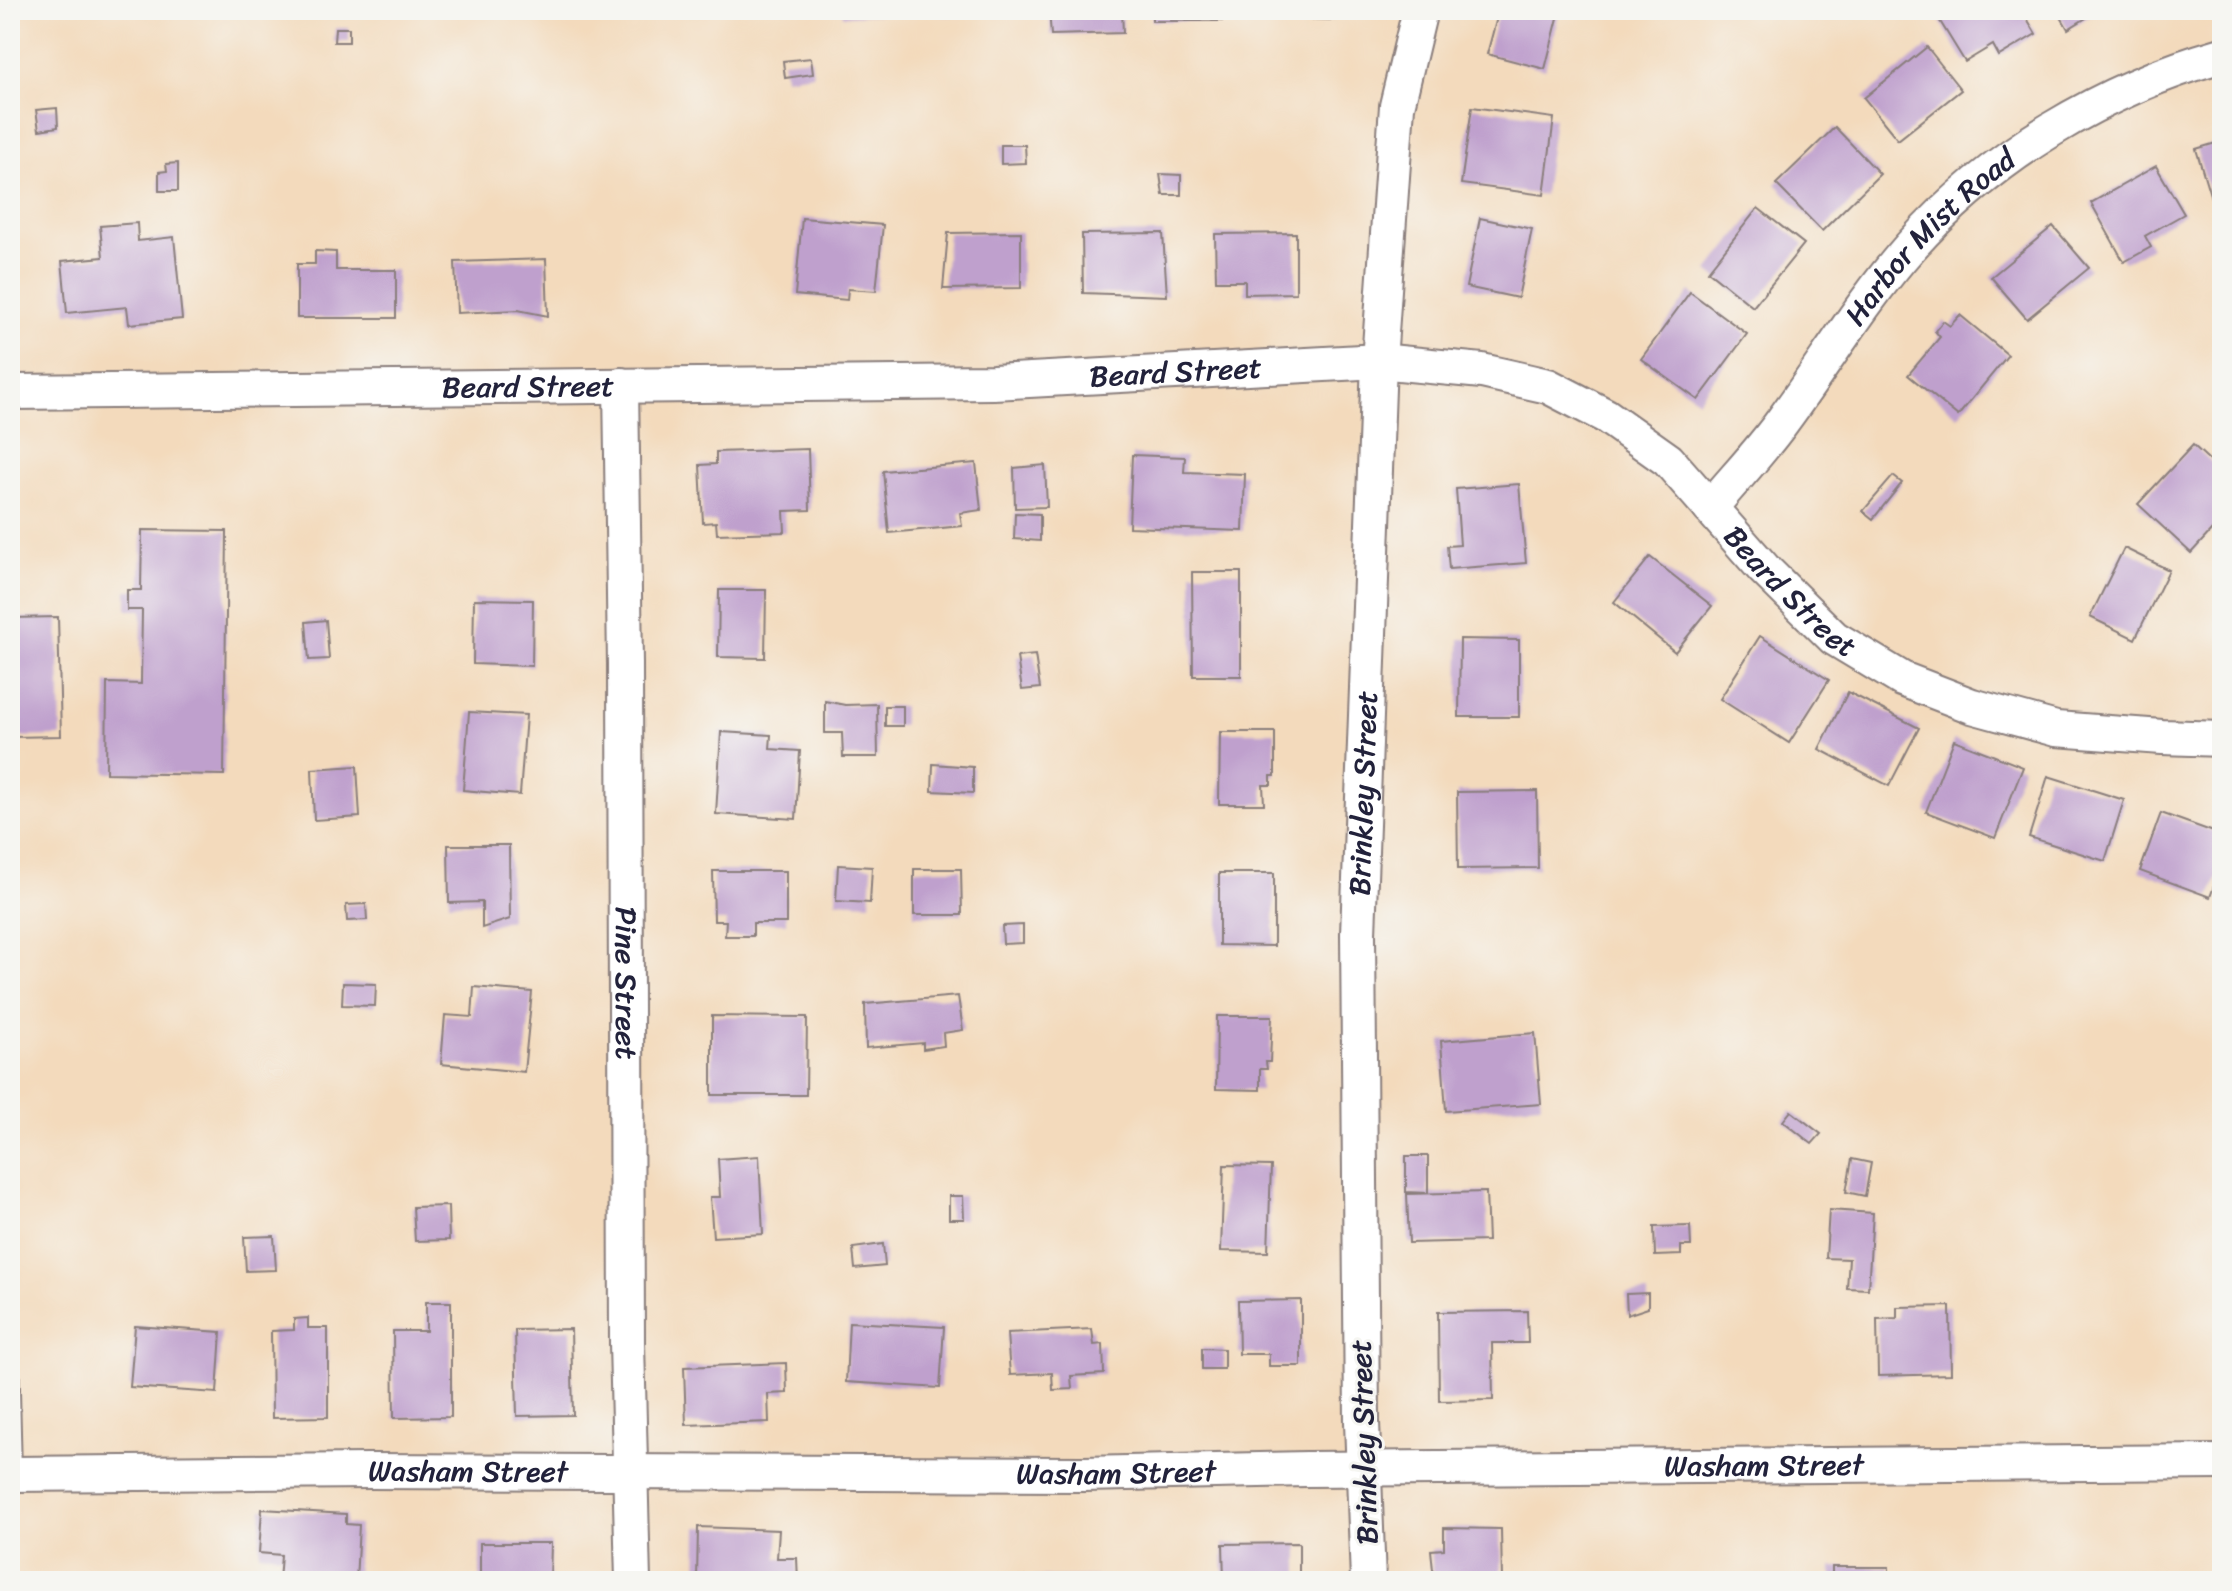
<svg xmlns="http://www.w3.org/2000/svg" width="2232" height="1591" viewBox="0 0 2232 1591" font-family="Sriracha,sans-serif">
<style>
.building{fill:#bfa0cd}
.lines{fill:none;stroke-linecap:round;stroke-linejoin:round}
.service-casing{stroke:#8a7e7c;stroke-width:20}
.minor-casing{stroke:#8a7e7c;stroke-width:38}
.service{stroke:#fff;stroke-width:16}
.minor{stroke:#fff;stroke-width:34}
.labels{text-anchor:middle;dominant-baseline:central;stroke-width:6;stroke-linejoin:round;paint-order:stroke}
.street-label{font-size:30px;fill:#22223b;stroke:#f6f6f2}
</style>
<rect width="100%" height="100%" fill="#f6f6f2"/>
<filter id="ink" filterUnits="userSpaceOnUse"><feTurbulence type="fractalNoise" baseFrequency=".0125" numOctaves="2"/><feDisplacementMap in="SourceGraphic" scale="16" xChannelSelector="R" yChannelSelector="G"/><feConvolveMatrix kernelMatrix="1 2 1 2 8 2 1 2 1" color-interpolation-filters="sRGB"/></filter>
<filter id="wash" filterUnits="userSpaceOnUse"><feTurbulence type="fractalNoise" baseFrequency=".006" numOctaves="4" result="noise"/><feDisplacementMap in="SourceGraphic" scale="32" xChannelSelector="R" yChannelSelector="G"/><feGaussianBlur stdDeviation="1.8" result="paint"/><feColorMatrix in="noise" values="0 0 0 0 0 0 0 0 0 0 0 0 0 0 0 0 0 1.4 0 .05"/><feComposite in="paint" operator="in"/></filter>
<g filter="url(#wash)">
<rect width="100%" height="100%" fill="#f3dabc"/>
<g id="blocks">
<g class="building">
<path d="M 842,10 L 911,10 L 912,13 L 843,16 Z"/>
<path d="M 942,10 L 1018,10 L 1018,14 L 943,16 Z"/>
<path d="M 1049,10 L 1122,10 L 1123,33 L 1051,35 Z"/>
<rect x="1152" y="10" width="70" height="11"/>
<path d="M 1303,10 L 1333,10 L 1334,20 L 1303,19 Z"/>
<path d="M 1499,10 L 1560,10 L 1545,69 L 1487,54 Z"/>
<path d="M 1951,10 L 2022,10 L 2036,34 L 1999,56 L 1993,45 L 1965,62 L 1938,18 Z"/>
<path d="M 2057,10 L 2099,10 L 2068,29 Z"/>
<path d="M 335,28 L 349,28 L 349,42 L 334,42 Z"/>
<path d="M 1927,47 L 1961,90 L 1898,140 L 1864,98 Z"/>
<path d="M 811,58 L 813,74 L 785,78 L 783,61 Z"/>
<path d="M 1472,107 L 1554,118 L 1544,195 L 1461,184 Z"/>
<path d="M 57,108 L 58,127 L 39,130 L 36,110 Z"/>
<path d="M 1835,127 L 1880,174 L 1822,231 L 1776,184 Z"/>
<path d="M 2222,141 L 2222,195 L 2211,198 L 2196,149 Z"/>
<path d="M 1001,145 L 1025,145 L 1026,163 L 1001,164 Z"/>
<path d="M 178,163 L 178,191 L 159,191 L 159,172 L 167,171 L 166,164 Z"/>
<path d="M 2156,166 L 2184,214 L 2145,236 L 2151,247 L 2124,262 L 2091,203 Z"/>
<path d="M 1160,174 L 1181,175 L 1181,195 L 1163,195 Z"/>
<path d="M 1758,208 L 1804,244 L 1753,307 L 1708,271 Z"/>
<path d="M 802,218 L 883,225 L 876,291 L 848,289 L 847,300 L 795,295 Z"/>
<path d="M 1480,218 L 1532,229 L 1518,298 L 1466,287 Z"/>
<path d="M 137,223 L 138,241 L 174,237 L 182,319 L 129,324 L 127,307 L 67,313 L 62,261 L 103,257 L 100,226 Z"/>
<path d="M 2053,226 L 2089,268 L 2027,319 L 1991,277 Z"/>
<path d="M 10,228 L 16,228 L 17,275 L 10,275 Z"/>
<path d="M 1021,232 L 1021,288 L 943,289 L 948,233 Z"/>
<path d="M 1163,233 L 1167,296 L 1083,293 L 1082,234 Z"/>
<path d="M 1296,233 L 1296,293 L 1245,294 L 1245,281 L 1216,281 L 1215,234 Z"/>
<path d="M 315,251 L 336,252 L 336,270 L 396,270 L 396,318 L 297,318 L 297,264 L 315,264 Z"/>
<path d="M 546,259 L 548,316 L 518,310 L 457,313 L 455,262 Z"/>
<path d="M 1690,292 L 1747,334 L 1698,400 L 1641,359 Z"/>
<path d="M 1960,315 L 2008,355 L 1958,416 L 1908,375 L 1940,337 L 1935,331 L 1943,321 L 1950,326 Z"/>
<path d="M 2193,445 L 2222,472 L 2222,519 L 2191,553 L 2138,504 Z"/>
<path d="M 808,449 L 810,510 L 784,511 L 785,532 L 717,534 L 716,522 L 703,523 L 700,465 L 716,464 L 716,452 Z"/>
<path d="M 1132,455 L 1185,457 L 1184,472 L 1245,474 L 1243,531 L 1129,527 Z"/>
<path d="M 976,463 L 981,510 L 960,513 L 962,526 L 889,533 L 883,471 Z"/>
<path d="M 1045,465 L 1047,507 L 1015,508 L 1014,468 Z"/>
<path d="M 1893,476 L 1902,483 L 1873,519 L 1863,511 Z"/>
<path d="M 1519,484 L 1526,563 L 1449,569 L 1447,546 L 1460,545 L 1456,489 Z"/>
<path d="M 1015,513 L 1040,514 L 1040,541 L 1014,539 Z"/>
<path d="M 142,530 L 227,531 L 224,775 L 106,773 L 107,683 L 141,684 L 142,610 L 127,610 L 127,590 L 141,590 Z"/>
<path d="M 2124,548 L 2169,570 L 2135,639 L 2090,617 Z"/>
<path d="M 1650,557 L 1712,606 L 1675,652 L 1614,602 Z"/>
<path d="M 1192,572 L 1241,572 L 1241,676 L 1193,676 Z"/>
<path d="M 719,590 L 766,590 L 765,658 L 718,657 Z"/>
<path d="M 474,599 L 533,600 L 532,666 L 473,664 Z"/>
<path d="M 58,617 L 61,736 L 12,737 L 11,618 Z"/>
<path d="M 326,620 L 329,659 L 309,660 L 306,622 Z"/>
<path d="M 1760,636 L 1829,680 L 1789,743 L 1720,699 Z"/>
<path d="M 1460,639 L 1519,640 L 1519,717 L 1459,717 Z"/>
<path d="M 1035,655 L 1040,688 L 1022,690 L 1017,657 Z"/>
<path d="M 1848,692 L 1919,728 L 1889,786 L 1819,749 Z"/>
<path d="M 825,701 L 845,705 L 877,704 L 878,757 L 843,757 L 842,733 L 825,733 Z"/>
<rect x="885" y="706" width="18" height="20"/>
<path d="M 469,712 L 526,715 L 520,795 L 463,790 Z"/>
<path d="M 721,732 L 771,735 L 770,749 L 800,751 L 796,819 L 716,814 Z"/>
<path d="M 1220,732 L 1275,732 L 1275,776 L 1271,776 L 1271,785 L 1263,785 L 1264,804 L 1219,804 Z"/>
<path d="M 1954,740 L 2023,767 L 1995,838 L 1926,812 Z"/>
<path d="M 933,764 L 973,767 L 973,793 L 932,791 Z"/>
<path d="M 357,766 L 360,817 L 314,820 L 312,769 Z"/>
<path d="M 2048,776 L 2124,800 L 2105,861 L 2029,837 Z"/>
<path d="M 1537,791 L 1538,868 L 1458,869 L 1457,792 Z"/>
<path d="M 2161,813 L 2222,835 L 2222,865 L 2210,897 L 2140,871 Z"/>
<path d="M 448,845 L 509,845 L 510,919 L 482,928 L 482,902 L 449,903 Z"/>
<path d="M 838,865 L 872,867 L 870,903 L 836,901 Z"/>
<path d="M 914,869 L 961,869 L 962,915 L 914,915 Z"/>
<path d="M 713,871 L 786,871 L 786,923 L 753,923 L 753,936 L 725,936 L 726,921 L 714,921 Z"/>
<path d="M 1219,873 L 1274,873 L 1274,946 L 1219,945 Z"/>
<path d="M 366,904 L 367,920 L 347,921 L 346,905 Z"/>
<path d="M 1023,925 L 1023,943 L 1003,944 L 1002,926 Z"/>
<path d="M 10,973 L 12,973 L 15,1031 L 10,1032 Z"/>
<path d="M 343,983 L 376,984 L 375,1006 L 342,1005 Z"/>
<path d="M 474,987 L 532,992 L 524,1072 L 441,1064 L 445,1015 L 472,1017 Z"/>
<path d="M 958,996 L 963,1030 L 943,1033 L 944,1046 L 923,1049 L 923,1043 L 866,1048 L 865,1004 Z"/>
<path d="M 712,1016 L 807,1017 L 806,1095 L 712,1095 Z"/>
<path d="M 1217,1016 L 1272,1016 L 1270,1062 L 1266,1062 L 1267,1069 L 1260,1069 L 1260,1090 L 1216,1089 Z"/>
<path d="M 1535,1033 L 1541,1104 L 1446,1111 L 1441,1041 Z"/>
<path d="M 1791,1111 L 1821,1134 L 1812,1144 L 1783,1121 Z"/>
<path d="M 759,1156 L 763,1234 L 713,1237 L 710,1197 L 720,1197 L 718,1159 Z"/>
<path d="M 1406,1156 L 1428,1156 L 1428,1193 L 1406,1192 Z"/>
<path d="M 1852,1159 L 1871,1163 L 1865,1196 L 1846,1192 Z"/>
<path d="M 10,1163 L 13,1163 L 14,1208 L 10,1209 Z"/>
<path d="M 1224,1165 L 1271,1166 L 1268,1252 L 1221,1251 Z"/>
<path d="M 1486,1192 L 1488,1241 L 1409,1243 L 1407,1194 Z"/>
<path d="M 949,1196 L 963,1196 L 964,1219 L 949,1219 Z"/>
<path d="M 448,1206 L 449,1240 L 415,1241 L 413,1207 Z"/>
<path d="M 1829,1210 L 1873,1213 L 1868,1289 L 1847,1288 L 1849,1259 L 1826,1258 Z"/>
<path d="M 1690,1226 L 1691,1246 L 1681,1246 L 1681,1255 L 1655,1256 L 1654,1227 Z"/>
<path d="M 274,1236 L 276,1270 L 246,1271 L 244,1237 Z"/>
<path d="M 883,1244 L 885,1266 L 855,1269 L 853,1248 Z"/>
<path d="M 1648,1293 L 1648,1308 L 1627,1315 L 1626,1294 Z"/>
<path d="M 1301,1300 L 1301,1366 L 1269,1366 L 1269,1354 L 1239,1354 L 1238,1301 Z"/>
<path d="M 426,1302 L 451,1302 L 451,1417 L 394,1418 L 393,1331 L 426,1331 Z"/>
<path d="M 1950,1306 L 1951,1374 L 1878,1376 L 1877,1319 L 1897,1318 L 1897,1307 Z"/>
<path d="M 1527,1311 L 1528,1343 L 1492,1343 L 1493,1400 L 1439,1401 L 1438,1312 Z"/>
<path d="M 308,1318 L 308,1328 L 328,1328 L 328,1417 L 272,1418 L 271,1331 L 294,1330 L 294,1319 Z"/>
<path d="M 849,1322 L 944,1327 L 940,1388 L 846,1382 Z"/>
<path d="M 135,1326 L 221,1332 L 217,1393 L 130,1387 Z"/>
<path d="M 571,1329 L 573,1415 L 517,1416 L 515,1330 Z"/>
<path d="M 1092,1329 L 1094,1345 L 1103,1344 L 1104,1374 L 1071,1376 L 1072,1389 L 1053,1390 L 1052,1373 L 1010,1375 L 1007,1333 Z"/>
<path d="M 1202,1348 L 1224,1349 L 1224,1369 L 1202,1369 Z"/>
<path d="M 786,1363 L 787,1393 L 768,1394 L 769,1422 L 686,1425 L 684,1367 Z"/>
<path d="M 262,1509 L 346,1514 L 346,1524 L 359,1525 L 356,1581 L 279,1581 L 281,1555 L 259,1553 Z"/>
<path d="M 698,1527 L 779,1530 L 777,1558 L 797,1558 L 798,1581 L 697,1581 Z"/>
<path d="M 1444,1528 L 1501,1529 L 1502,1581 L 1434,1580 L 1431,1550 L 1444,1549 Z"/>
<path d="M 480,1543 L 551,1543 L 550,1581 L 480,1581 Z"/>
<path d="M 1299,1543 L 1299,1581 L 1224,1581 L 1223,1544 Z"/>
<rect x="1832" y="1567" width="57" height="14"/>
<path d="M 1178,1575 L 1213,1576 L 1213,1581 L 1178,1581 Z"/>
<path d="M 1107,1576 L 1107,1581 L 1017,1581 L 1017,1577 Z"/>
</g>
</g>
</g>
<g filter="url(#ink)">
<use href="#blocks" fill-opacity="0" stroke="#8a7e7c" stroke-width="2"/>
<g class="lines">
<g class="service-casing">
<path id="service" d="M 10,1349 L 13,1474"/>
</g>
<g class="minor-casing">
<g id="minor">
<path id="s1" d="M 621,385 L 625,664 L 627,1343 L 633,1581"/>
<path id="s2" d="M 10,392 L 993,382 L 1379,361 L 1482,371 L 1548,386 L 1606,416 L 1668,460 L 1764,569 L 1834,638 L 1902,679 L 1972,706 L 2056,729 L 2162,737 L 2222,739"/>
<path id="s3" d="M 1710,508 C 1735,478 1762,450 1784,419 C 1826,362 1863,300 1910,247 C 1993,154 2103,89 2222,55"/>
<path id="s4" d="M 10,1474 L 370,1471 L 1084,1474 L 1307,1469 L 2222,1462"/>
<path id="s5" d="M 1368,1581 L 1362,1422 L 1358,934 L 1379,361 L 1397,106 L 1420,10"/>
</g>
</g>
<use href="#service" class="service"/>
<use href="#minor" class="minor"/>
</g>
</g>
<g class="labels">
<g class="street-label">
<text stroke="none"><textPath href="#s3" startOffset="350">Harbor Mist Road</textPath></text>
<text stroke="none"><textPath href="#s2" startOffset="1166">Beard Street</textPath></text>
<text stroke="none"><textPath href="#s2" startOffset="518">Beard Street</textPath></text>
<text stroke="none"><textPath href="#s2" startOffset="1862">Beard Street</textPath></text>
<text stroke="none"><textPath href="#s5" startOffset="788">Brinkley Street</textPath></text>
<text stroke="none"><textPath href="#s1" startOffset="598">Pine Street</textPath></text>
<text transform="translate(1364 1442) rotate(-92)">Brinkley Street</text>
<text stroke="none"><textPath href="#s4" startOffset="1754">Washam Street</textPath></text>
<text stroke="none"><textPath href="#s4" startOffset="458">Washam Street</textPath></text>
<text stroke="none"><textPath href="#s4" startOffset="1106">Washam Street</textPath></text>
</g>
</g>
<rect width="2232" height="1591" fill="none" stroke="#f6f6f2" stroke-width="40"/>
</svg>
